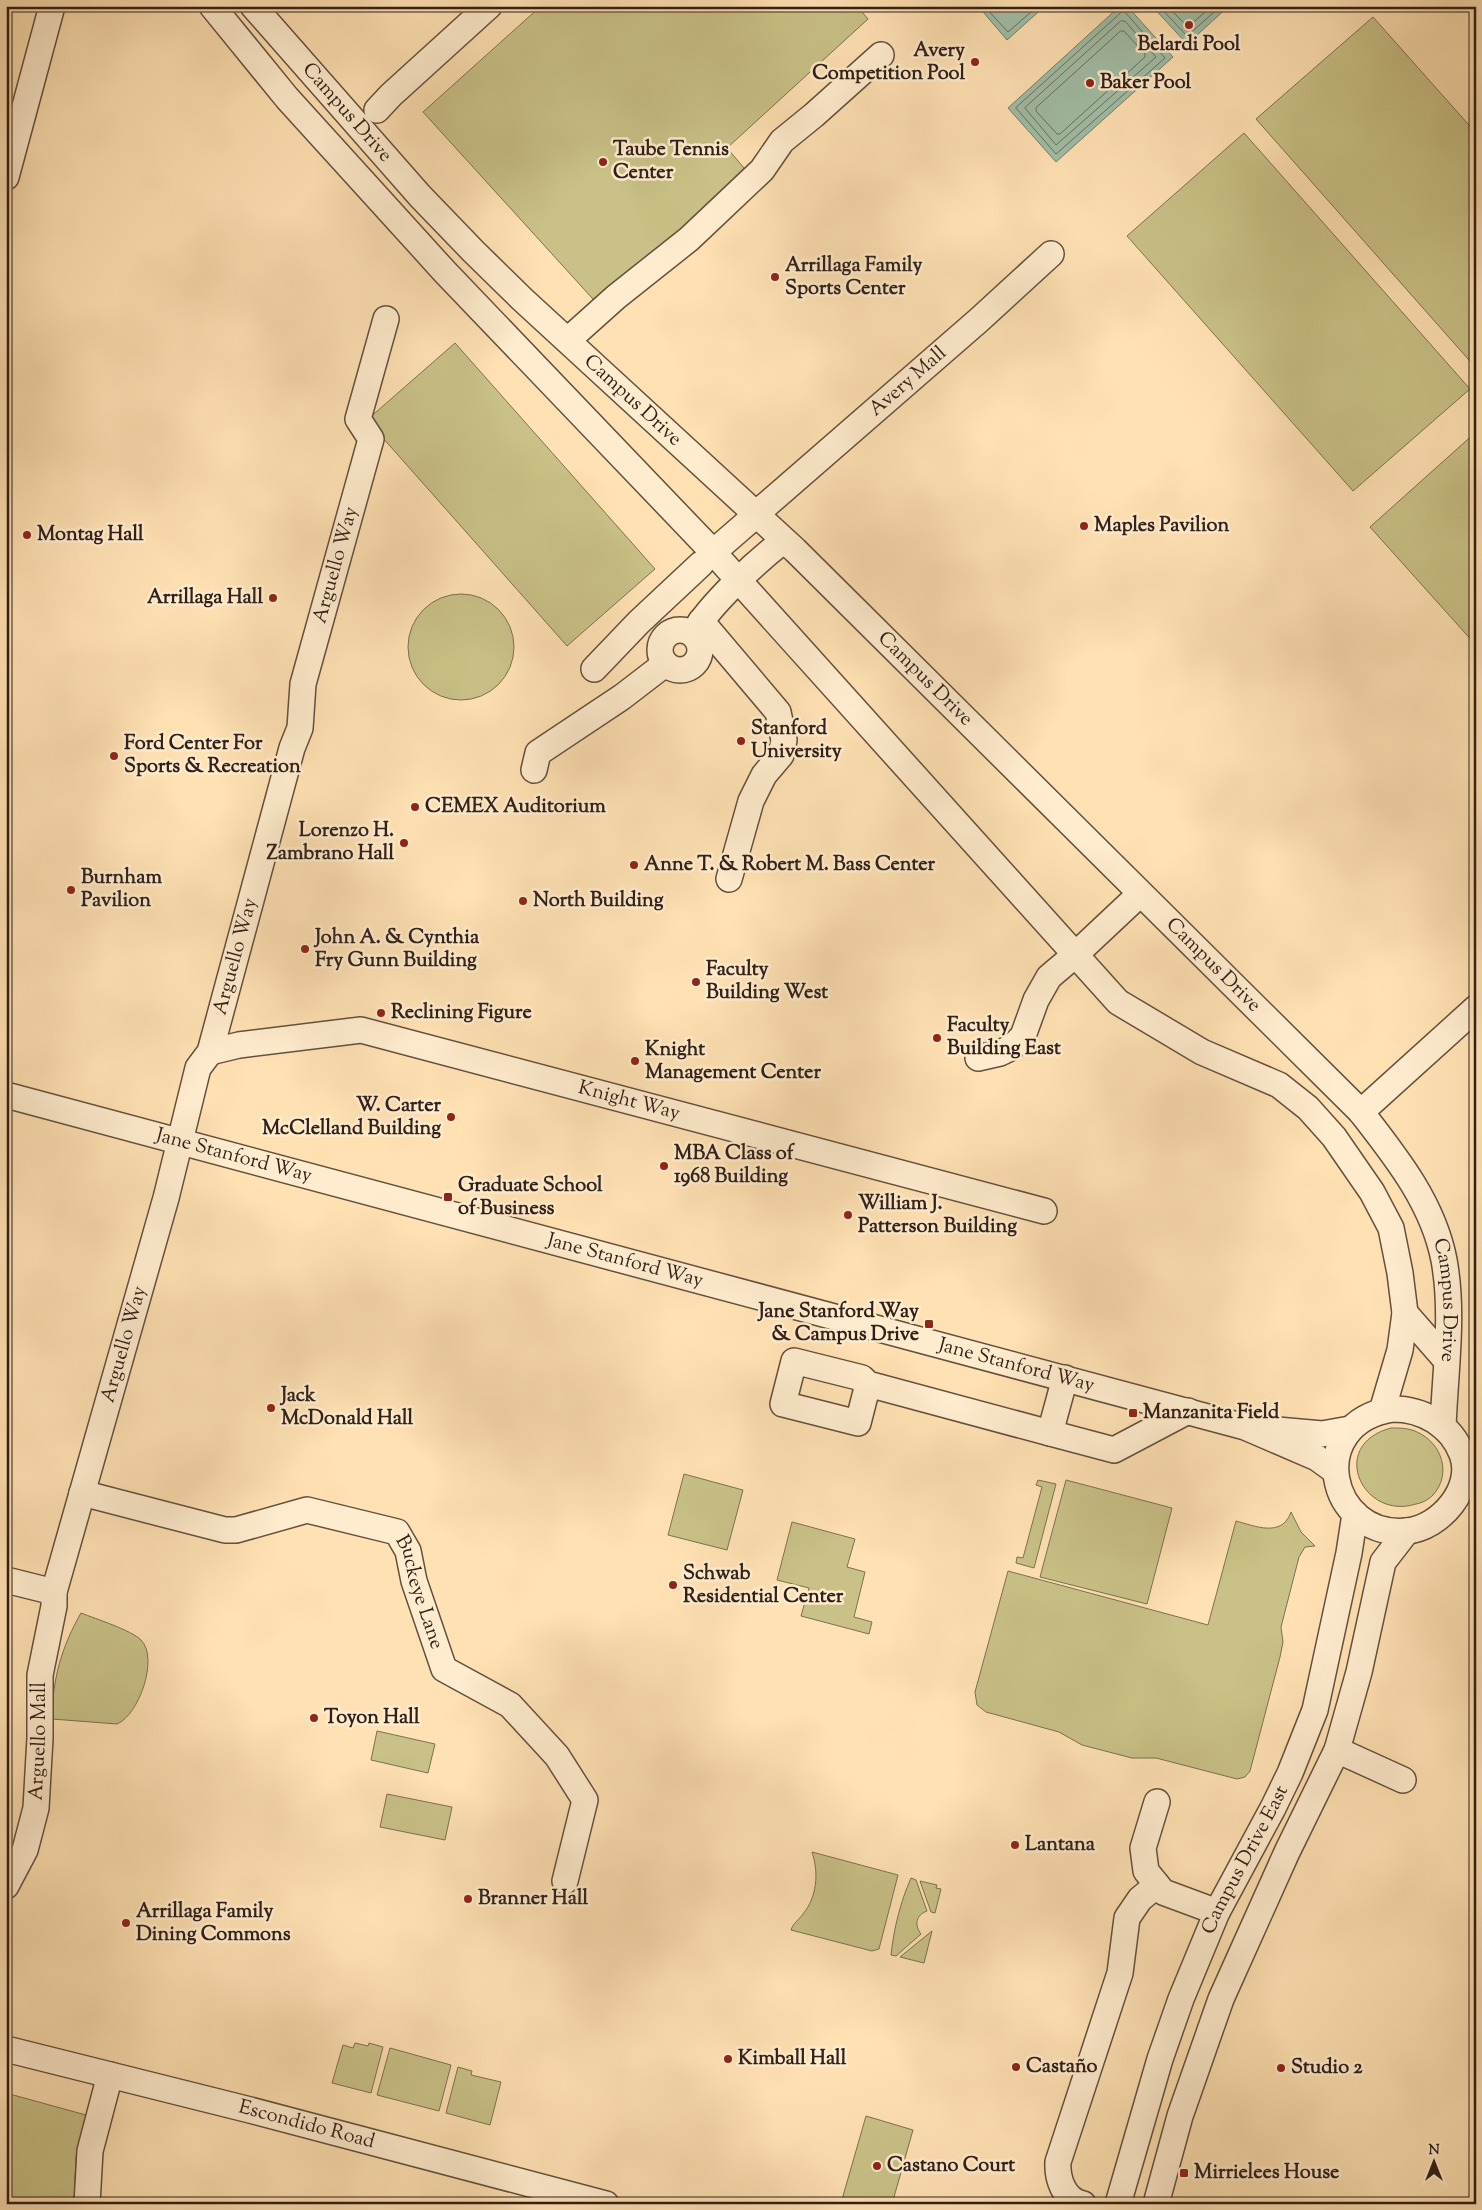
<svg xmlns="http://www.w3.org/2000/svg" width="1482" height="2210" viewBox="0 0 1482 2210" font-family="'Sorts Mill Goudy',serif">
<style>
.green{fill:#c9c187;stroke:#7d7050}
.water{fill:#a1bea7;stroke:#747e6e}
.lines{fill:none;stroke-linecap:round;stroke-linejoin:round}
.shore{stroke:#696e60;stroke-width:1}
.minor-casing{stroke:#64503f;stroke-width:28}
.minor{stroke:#ffecce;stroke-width:25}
.poi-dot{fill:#8f2418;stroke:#ffecce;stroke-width:2}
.labels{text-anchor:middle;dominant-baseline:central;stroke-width:5;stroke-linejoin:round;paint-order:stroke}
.poi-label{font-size:20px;font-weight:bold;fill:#311f18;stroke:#ffecce;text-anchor:start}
.street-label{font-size:20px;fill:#311f18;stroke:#ffecce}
</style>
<rect width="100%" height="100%" fill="#ffe1b3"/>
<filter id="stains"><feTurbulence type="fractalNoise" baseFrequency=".004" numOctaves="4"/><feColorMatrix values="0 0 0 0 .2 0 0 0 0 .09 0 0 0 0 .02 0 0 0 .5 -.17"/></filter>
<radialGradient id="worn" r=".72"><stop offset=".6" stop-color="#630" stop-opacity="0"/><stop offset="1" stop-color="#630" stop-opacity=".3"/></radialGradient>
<g class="green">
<path d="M 541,6 L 857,6 L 868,19 L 727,148 L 750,175 L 602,309 L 423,112 Z"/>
<path d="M 1373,17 L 1476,133 L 1476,368 L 1256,119 Z"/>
<path d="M 1244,133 L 1470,389 L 1353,491 L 1127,236 Z"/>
<path d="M 455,343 L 655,569 L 567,646 L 367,420 Z"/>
<path d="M 1476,432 L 1476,641 L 1474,643 L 1370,527 Z"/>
<circle cx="461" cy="647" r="53"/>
<path d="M 1391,1428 C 1400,1428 1409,1428 1417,1432 C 1442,1443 1452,1474 1433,1495 C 1428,1500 1422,1503 1416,1504 C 1363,1521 1327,1445 1391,1428 Z"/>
<path d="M 684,1474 L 743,1490 L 727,1550 L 668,1535 Z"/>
<path d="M 1038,1480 L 1056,1484 L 1034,1568 L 1016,1563 L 1017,1557 L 1023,1558 L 1042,1487 L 1036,1485 Z"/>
<path d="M 1066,1480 L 1172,1508 L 1147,1604 L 1040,1577 Z"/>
<path d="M 1291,1512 L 1301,1532 L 1315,1546 L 1305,1547 L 1299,1557 L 1281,1627 L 1283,1642 L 1280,1657 L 1250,1771 L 1245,1777 L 1237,1779 L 1156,1758 L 1132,1758 L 1082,1745 L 1059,1732 L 986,1712 L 977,1705 L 975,1692 L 1008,1571 L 1208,1625 L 1236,1521 C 1255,1526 1282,1538 1291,1512 Z"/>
<path d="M 792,1522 L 855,1539 L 847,1567 L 865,1572 L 854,1617 L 872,1622 L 869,1634 L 801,1616 L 809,1588 L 777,1580 Z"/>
<path d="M 81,1613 C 96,1619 131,1630 141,1640 C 159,1658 139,1715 117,1724 L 52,1719 C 52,1680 62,1646 81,1613 Z"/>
<path d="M 377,1731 L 435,1744 L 428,1773 L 371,1760 Z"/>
<path d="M 387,1794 L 452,1807 L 445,1840 L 380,1827 Z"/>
<path d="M 812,1852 L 898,1875 L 879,1949 L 872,1951 L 791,1930 C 793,1923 799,1920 803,1914 C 817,1897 819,1873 812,1852 Z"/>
<path d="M 911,1878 L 916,1880 L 927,1911 C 916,1915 914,1925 921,1934 L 896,1956 L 891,1955 C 894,1928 900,1903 911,1878 Z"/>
<path d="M 920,1881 L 937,1885 L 936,1888 L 941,1889 L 935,1913 L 931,1912 Z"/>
<path d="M 932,1931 L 924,1963 L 900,1957 Z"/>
<path d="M 355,2043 L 368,2046 L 369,2043 L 383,2047 L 371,2093 L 332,2083 L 343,2045 L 353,2048 Z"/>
<path d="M 390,2048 L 451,2065 L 439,2111 L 377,2095 Z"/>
<path d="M 458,2067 L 472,2071 L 471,2075 L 501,2082 L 490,2125 L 446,2113 Z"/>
<path d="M 6,2093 L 86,2115 L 76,2157 L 74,2204 L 6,2204 Z"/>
<path d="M 866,2116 L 913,2130 L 892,2204 L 841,2203 Z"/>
</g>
<g class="water">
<path d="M 978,6 L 1045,6 L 1007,40 Z"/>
<path d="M 1120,6 L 1127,6 L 1173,57 L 1056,162 L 1008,108 Z"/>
<path d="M 1152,6 L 1229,6 L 1187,44 Z"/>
</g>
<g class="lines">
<g class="shore">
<path d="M 984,6 L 1008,32 L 1038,6"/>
<path d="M 1159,6 L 1187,36 L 1221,6"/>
<path d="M 1167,6 L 1188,27 L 1212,6"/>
<path d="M 1122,12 L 1125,12 L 1165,58 L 1056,154 L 1016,108 Z"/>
<path d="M 1121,21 L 1125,21 L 1156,57 L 1056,145 L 1025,108 Z"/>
<path d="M 1121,31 L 1124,31 L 1145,54 L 1145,57 L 1060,134 L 1057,134 L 1036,111 L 1036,108 Z"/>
</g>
<g class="minor-casing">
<g id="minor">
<path d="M 212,6 L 287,98 L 445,272 L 713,552 L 1118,1002 L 1202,1052 L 1279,1085 L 1308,1108 L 1334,1137 L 1372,1192 L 1391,1228 L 1400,1273 L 1405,1313 L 1400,1350 L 1382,1411"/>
<path id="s1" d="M 253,6 L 420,196 L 473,251 L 522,299 L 795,550 L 1361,1112 C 1396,1157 1433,1203 1444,1260 C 1454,1314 1445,1372 1443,1427"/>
<path d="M 377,110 L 391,95 L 489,6"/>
<path d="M 6,177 L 52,6"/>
<path d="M 568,340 L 616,297 L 689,239 L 762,170 L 782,141 L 814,115 L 881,55"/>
<path id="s2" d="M 764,507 L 979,320 L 1051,254"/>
<path d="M 718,548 L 748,522"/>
<path d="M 701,621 L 778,712 L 784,740 L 781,755 L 764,775 L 751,801 L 729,879"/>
<circle cx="680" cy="650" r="20"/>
<path d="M 693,634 C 709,605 756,562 783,541"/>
<path d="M 594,669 L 639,622 L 701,564"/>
<path d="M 534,770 L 538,753 L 622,697 L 665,664"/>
<path id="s3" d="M 210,1052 L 239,1045 L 361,1030 L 1044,1211"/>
<path d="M 978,1058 L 1000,1053 L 1012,1047 L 1023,1036 L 1036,1000 L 1049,977 L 1075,955 L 1140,894"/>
<path id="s4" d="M 6,1095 L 1245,1427 L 1317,1458 L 1335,1471"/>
<path d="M 1361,1112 L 1476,1008"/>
<path d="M 1405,1313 L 1446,1360"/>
<path d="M 1065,1378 L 1050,1433 L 1114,1450 L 1188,1411"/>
<path d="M 868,1384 L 858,1423 L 783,1404 L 794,1361 L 862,1378 L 868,1384 L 1050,1433"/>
<path d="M 1393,1409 C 1423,1409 1451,1425 1462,1454 C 1475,1488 1440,1528 1407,1531 C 1328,1539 1303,1423 1393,1409 Z"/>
<path d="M 1267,1429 L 1322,1434 L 1350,1429"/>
<path id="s5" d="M 82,1493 L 225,1530 L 236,1530 L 307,1510 L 397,1532 L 408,1551 L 414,1581 L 444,1669 L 510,1705 L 557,1756 L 585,1800 L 565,1881"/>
<path d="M 6,1580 L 54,1592"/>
<path d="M 1337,1750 L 1403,1780"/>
<path d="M 1157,1802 L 1143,1848 L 1146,1871 L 1163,1892 L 1217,1912"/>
<path id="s6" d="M 6,1886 L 25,1850 L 36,1808 L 40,1738 L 40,1675 L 54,1606 L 54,1592 L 166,1198 L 198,1068 L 210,1052 L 292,748 L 300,728 L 303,684 L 371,439 L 358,419 L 386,319"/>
<path id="s7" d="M 6,2049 L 250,2110 L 606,2204"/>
<path d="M 87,2204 L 90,2151 L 110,2075"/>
<path d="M 1083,2204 C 1064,2200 1057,2179 1058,2162 L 1120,1973 L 1127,1918 L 1140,1899 L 1157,1885"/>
<path id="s8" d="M 1118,2204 L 1160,2059 L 1181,1999 L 1217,1912 L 1273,1808 L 1290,1773 L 1315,1710 L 1349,1553 L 1355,1514"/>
<path d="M 1156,2204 L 1180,2116 L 1221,1999 L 1287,1852 L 1337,1750 L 1359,1672 L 1383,1562 L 1407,1531"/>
</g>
</g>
<use href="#minor" class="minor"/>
</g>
<g class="poi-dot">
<circle cx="1189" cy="25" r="5"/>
<circle cx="975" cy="62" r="5"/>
<circle cx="1090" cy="83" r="5"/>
<circle cx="603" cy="162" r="5"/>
<circle cx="775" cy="277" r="5"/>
<circle cx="1084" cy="526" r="5"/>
<circle cx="27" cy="535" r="5"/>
<circle cx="273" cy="598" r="5"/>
<circle cx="741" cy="741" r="5"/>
<circle cx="114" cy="756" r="5"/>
<circle cx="415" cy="807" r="5"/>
<circle cx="404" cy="843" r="5"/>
<circle cx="634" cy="865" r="5"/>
<circle cx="71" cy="890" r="5"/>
<circle cx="523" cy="901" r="5"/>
<circle cx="305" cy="949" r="5"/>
<circle cx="696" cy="982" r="5"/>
<circle cx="381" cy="1013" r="5"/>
<circle cx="937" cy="1038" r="5"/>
<circle cx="635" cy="1061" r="5"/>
<circle cx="451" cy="1117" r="5"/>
<circle cx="664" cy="1166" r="5"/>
<rect x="443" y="1192" width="10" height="10" rx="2.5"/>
<circle cx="848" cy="1215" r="5"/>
<rect x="924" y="1319" width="10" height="10" rx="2.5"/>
<circle cx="271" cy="1408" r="5"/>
<rect x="1128" y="1408" width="10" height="10" rx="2.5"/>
<circle cx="673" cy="1585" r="5"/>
<circle cx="314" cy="1718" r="5"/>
<circle cx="1015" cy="1845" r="5"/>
<circle cx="468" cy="1899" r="5"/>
<circle cx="126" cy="1923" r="5"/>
<circle cx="728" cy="2059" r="5"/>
<circle cx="1016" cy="2067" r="5"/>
<circle cx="1281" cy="2068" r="5"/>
<circle cx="877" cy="2166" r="5"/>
<rect x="1179" y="2168" width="10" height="10" rx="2.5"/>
</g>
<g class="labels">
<g class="poi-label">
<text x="1189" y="45" text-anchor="middle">Belardi Pool</text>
<text x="965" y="51" text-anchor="end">Avery<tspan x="965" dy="23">Competition Pool</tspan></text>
<text x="1100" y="83">Baker Pool</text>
<text x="613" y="150">Taube Tennis<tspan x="613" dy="23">Center</tspan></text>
<text x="785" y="266">Arrillaga Family<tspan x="785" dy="23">Sports Center</tspan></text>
<text x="1094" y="526">Maples Pavilion</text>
<text x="37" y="535">Montag Hall</text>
<text x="263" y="598" text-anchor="end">Arrillaga Hall</text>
<text x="751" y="729">Stanford<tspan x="751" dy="23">University</tspan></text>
<text x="124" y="744">Ford Center For<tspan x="124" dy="23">Sports &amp; Recreation</tspan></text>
<text x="425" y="807">CEMEX Auditorium</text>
<text x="394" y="831" text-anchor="end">Lorenzo H.<tspan x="394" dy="23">Zambrano Hall</tspan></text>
<text x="644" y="865">Anne T. &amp; Robert M. Bass Center</text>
<text x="81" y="878">Burnham<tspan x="81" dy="23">Pavilion</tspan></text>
<text x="533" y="901">North Building</text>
<text x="315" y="938">John A. &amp; Cynthia<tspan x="315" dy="23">Fry Gunn Building</tspan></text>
<text x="706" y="970">Faculty<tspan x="706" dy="23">Building West</tspan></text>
<text x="391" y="1013">Reclining Figure</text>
<text x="947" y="1026">Faculty<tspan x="947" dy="23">Building East</tspan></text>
<text x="645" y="1050">Knight<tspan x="645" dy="23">Management Center</tspan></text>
<text x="441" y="1106" text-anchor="end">W. Carter<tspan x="441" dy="23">McClelland Building</tspan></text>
<text x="674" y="1154">MBA Class of<tspan x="674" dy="23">1968 Building</tspan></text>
<text x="458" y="1186">Graduate School<tspan x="458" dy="23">of Business</tspan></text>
<text x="858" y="1204">William J.<tspan x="858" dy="23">Patterson Building</tspan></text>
<text x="919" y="1312" text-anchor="end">Jane Stanford Way<tspan x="919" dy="23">&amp; Campus Drive</tspan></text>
<text x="281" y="1396">Jack<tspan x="281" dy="23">McDonald Hall</tspan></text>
<text x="1143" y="1413">Manzanita Field</text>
<text x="683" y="1574">Schwab<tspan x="683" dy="23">Residential Center</tspan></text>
<text x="324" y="1718">Toyon Hall</text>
<text x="1025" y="1845">Lantana</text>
<text x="478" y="1899">Branner Hall</text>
<text x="136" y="1912">Arrillaga Family<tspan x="136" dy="23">Dining Commons</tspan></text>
<text x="738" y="2059">Kimball Hall</text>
<text x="1026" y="2067">Castaño</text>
<text x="1291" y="2068">Studio 2</text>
<text x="887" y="2166">Castano Court</text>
<text x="1194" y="2173">Mirrielees House</text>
</g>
<g class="street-label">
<text stroke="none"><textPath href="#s1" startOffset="142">Campus Drive</textPath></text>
<text stroke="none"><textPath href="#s2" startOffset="191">Avery Mall</textPath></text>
<text stroke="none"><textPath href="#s1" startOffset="548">Campus Drive</textPath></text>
<text stroke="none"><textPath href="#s6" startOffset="1369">Arguello Way</textPath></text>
<text stroke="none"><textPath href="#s1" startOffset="952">Campus Drive</textPath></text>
<text stroke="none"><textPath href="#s6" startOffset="964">Arguello Way</textPath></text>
<text stroke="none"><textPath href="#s1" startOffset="1358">Campus Drive</textPath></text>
<text stroke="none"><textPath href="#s3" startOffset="430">Knight Way</textPath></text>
<text stroke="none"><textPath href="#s4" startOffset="236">Jane Stanford Way</textPath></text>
<text stroke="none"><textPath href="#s4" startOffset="641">Jane Stanford Way</textPath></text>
<text stroke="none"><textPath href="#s1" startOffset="1778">Campus Drive</textPath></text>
<text stroke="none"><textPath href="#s6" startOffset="559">Arguello Way</textPath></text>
<text stroke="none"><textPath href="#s4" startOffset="1046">Jane Stanford Way</textPath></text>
<text stroke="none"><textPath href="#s5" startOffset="390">Buckeye Lane</textPath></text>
<text stroke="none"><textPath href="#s6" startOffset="151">Arguello Mall</textPath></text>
<text stroke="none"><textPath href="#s8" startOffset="368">Campus Drive East</textPath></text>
<text stroke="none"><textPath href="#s7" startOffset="310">Escondido Road</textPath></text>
</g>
</g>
<rect width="1482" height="2210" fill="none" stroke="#ffe1b3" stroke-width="25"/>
<rect x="8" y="8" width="1467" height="2195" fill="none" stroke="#311f18" stroke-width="2.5"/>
<rect x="12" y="12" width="1457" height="2185" fill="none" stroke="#311f18"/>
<g transform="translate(1434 2162)" stroke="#ffecce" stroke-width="4" paint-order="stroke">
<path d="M0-4L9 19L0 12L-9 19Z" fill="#311f18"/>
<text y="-8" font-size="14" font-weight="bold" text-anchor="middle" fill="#311f18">N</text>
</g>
<rect width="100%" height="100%" filter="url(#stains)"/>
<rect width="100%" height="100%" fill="url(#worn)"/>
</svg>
